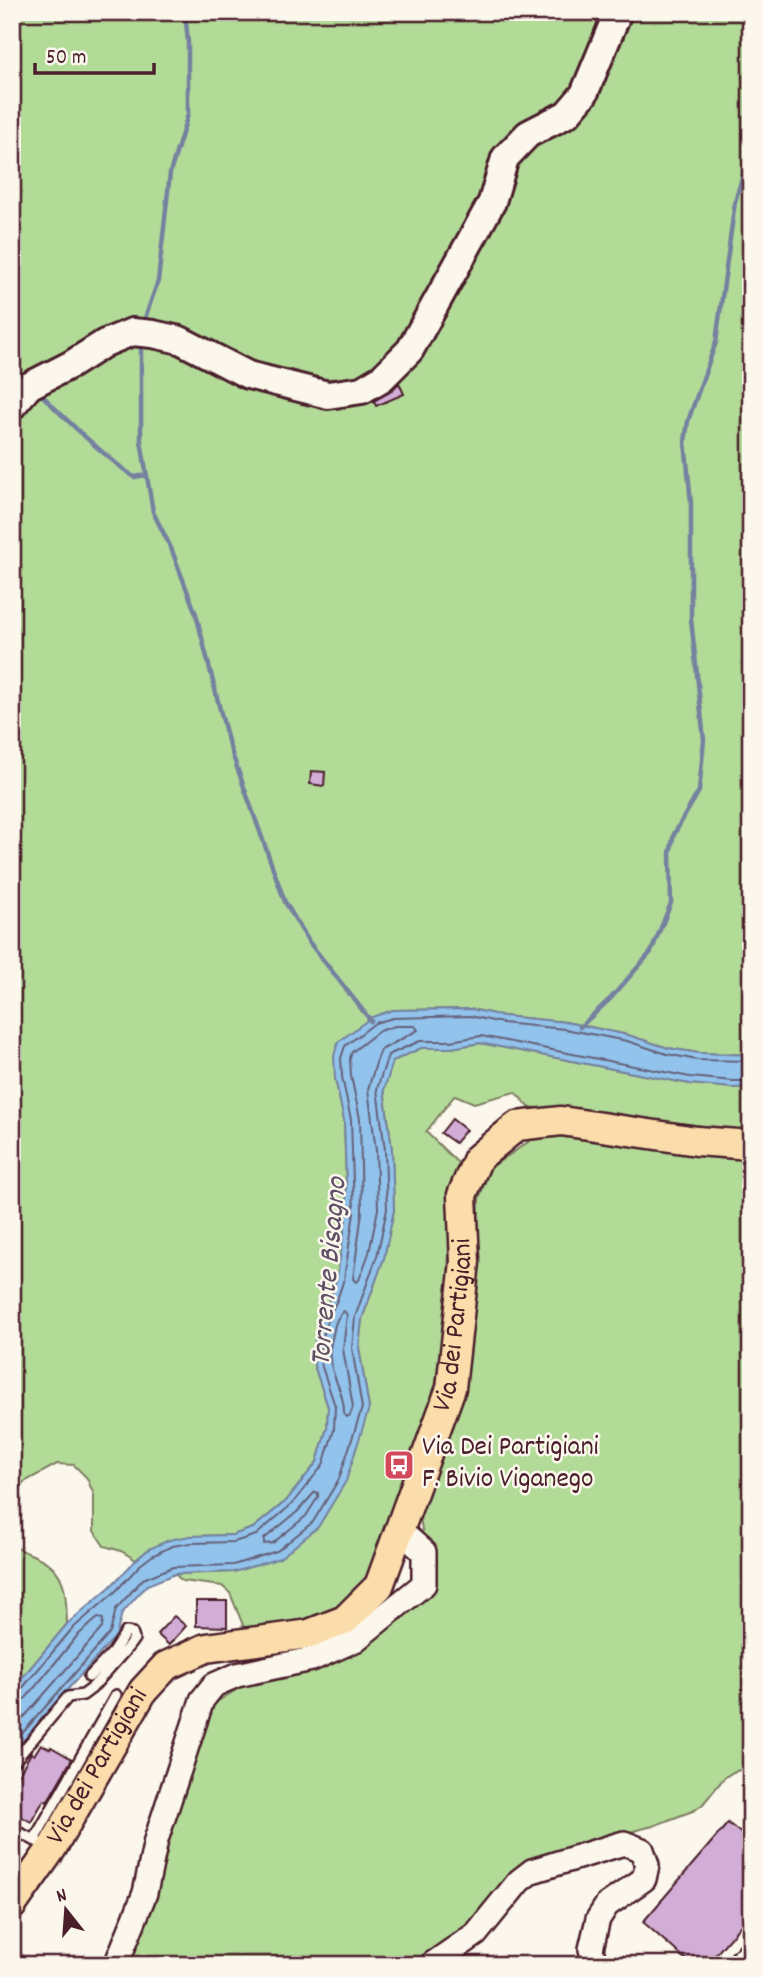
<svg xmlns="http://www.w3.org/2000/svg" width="763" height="1977" viewBox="0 0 763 1977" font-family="Dekko,sans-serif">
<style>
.green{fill:#b2db98;stroke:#7e7d62;stroke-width:2}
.water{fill:#91c3ed;stroke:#75819f;stroke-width:2}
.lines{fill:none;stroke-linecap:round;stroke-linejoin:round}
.shore{stroke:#666179;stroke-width:2}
.stream{stroke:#75819f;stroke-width:4.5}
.building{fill:#d2aed7;stroke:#4a1f2b;stroke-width:2}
.service-casing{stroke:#4a1f2b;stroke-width:14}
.tertiary-casing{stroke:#4a1f2b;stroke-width:28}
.secondary-casing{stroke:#4a1f2b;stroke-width:32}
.primary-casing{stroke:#4a1f2b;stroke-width:33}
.service{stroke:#fbf7ec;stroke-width:9}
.tertiary{stroke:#fbf7ec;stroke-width:23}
.secondary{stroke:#fbf7ec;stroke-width:26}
.primary{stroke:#fbddab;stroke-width:28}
.labels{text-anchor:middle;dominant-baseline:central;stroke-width:5;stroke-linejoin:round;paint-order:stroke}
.street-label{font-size:28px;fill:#4a1f2b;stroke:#fbf7ec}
.poi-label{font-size:28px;fill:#4a1f2b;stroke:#fbf7ec;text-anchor:start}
.water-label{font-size:30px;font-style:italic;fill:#5f5065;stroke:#fbf7ec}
</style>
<rect width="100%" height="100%" fill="#fbf7ec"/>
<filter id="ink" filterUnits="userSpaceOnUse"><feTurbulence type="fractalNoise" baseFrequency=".0143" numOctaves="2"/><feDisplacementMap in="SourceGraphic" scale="14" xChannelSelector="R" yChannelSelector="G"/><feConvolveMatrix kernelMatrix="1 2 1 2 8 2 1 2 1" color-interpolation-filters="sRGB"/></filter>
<g filter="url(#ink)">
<g class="green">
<path d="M 12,12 L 612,12 L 565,103 L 480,210 L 428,303 L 386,362 L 353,378 L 321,379 L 282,374 L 159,325 L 12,395 Z"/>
<path d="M 629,12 L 751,12 L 751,1055 L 699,1053 L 668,1048 L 628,1035 L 566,1022 L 503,1016 L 471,1009 L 393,1010 L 335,1078 L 344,1120 L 347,1213 L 337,1277 L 330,1298 L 320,1317 L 314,1365 L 328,1407 L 327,1428 L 317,1462 L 286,1501 L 253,1528 L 233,1535 L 190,1536 L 149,1549 L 136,1560 L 121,1551 L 104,1546 L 94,1531 L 94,1495 L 87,1478 L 74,1465 L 57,1464 L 24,1482 L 12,1494 L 12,423 L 35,394 L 133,342 L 152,343 L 365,400 L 514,163 L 534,142 Z"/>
<path d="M 480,1043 L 690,1084 L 733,1088 L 751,1087 L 751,1131 L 529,1107 L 515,1092 L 474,1103 L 455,1095 L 426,1132 L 459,1164 L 450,1190 L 447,1341 L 431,1418 L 376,1563 L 355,1599 L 319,1620 L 245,1630 L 230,1593 L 222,1586 L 182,1581 L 175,1574 L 234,1572 L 369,1408 L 359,1348 L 362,1319 L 384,1258 L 394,1210 L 392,1149 L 384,1089 L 393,1061 L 421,1048 L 451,1048 Z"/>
<path d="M 566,1134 L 751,1156 L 751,1767 L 733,1772 L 724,1778 L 703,1804 L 695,1810 L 653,1826 L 575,1846 L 520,1868 L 445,1948 L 418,1965 L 120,1965 L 203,1725 L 215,1703 L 249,1682 L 432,1588 L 418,1506 L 459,1381 L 476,1304 L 479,1199 L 490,1168 L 534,1138 Z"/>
<path d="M 12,1545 C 23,1552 32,1554 43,1560 C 68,1573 66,1599 67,1624 L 12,1690 Z"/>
</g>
<path class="water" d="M 471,1009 L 503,1016 L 566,1022 L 628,1035 L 668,1048 L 699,1053 L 751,1055 L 751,1087 L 733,1088 L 690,1084 L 480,1043 L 451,1048 L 421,1048 L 393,1061 L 384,1090 L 392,1149 L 394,1210 L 384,1258 L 362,1319 L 359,1348 L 369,1408 L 346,1481 L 318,1527 L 280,1558 L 234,1572 L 175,1574 L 147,1585 L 122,1613 L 116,1636 L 68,1689 L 12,1756 L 12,1690 L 67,1624 L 110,1587 L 136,1560 L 149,1549 L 169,1540 L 190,1536 L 233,1535 L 253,1528 L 286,1501 L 317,1462 L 327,1428 L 328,1407 L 314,1365 L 313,1350 L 320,1317 L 330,1298 L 337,1277 L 347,1213 L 344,1120 L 335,1078 L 334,1056 L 338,1042 L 372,1017 L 393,1010 Z"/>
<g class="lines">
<g class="shore">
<path d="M 395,1026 L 415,1026 L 418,1030 L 381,1050 L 378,1057 L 368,1089 L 376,1151 L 378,1209 L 369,1253 L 359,1280 L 356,1282 L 353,1279 L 362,1212 L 360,1119 L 351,1076 L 350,1058 L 352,1052 L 379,1031 Z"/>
<path d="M 344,1311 L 347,1315 L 343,1349 L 353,1407 L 350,1415 L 347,1417 L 344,1414 C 345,1394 332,1378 330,1359 C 328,1349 332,1340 334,1330 C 335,1322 338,1316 344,1311 Z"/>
<path d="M 315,1492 L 318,1493 L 318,1497 L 306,1516 L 273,1543 L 264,1544 L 264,1539 L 297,1512 Z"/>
<path d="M 12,1694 L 20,1691 L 72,1629 L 115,1592 L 140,1565 L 152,1556 L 172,1546 L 191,1543 L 234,1542 L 256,1535 L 291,1505 L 323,1465 L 334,1430 L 335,1406 L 321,1364 L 320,1351 L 327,1320 L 337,1300 L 344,1279 L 354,1213 L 351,1120 L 342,1077 L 341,1058 L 345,1046 L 375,1023 L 393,1018 L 470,1016 L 502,1023 L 565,1029 L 627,1041 L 667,1054 L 697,1060 L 751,1061"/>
<path d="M 12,1703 L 20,1702 L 26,1698 L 78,1635 L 98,1618 L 103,1619 L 102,1628 L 12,1731"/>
<path d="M 12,1745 L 110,1633 L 116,1609 L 143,1579 L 173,1567 L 233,1565 L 277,1551 L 313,1522 L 339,1479 L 362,1408 L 352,1348 L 355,1317 L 377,1256 L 387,1209 L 385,1150 L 377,1089 L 388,1055 L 420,1041 L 450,1041 L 481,1036 L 690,1077 L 733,1081 L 751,1081"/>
</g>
<g class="stream">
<path d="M 143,324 L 158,281 L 170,173 L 188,114 L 188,42 L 185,12"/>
<path d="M 141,343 L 141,441 L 153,512 L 171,548 L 196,614 L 229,745 L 285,902 L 309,942 L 371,1021"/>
<path d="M 12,364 L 26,379"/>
<path d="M 37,390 C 68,422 98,451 134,477 L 147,475"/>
<path d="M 580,1027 L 611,998 L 651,952 L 671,903 L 670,853 L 674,834 L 699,791 L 704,740 L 691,619 L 691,503 L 685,441 L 688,421 L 716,342 L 735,202 L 751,146"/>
</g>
</g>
<g class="building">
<path d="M 399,383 L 404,394 L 376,406 L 374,401 L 390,392 Z"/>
<path d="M 311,771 L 325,772 L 324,786 L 310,784 Z"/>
<path d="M 452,1119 L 466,1130 L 455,1143 L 441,1133 Z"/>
<path d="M 196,1601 L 227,1601 L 227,1627 L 196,1626 Z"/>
<path d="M 174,1616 L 186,1626 L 169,1645 L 157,1634 Z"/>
<path d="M 41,1744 L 50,1749 L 51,1747 L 72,1759 L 47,1802 L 44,1800 L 31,1822 L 12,1811 L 12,1786 L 31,1753 L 34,1755 Z"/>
<path d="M 728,1823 L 751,1841 L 751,1913 L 707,1965 L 692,1965 L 643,1922 Z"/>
</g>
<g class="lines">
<g class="service-casing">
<g id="service">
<path d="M 12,1764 L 68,1697 L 83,1695 L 91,1689 L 129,1646 L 134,1639 L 132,1633 L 126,1632 L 113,1652 L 89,1677"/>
<path d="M 12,1829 L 38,1842"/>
<path d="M 34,1840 L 116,1695"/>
</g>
</g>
<g class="tertiary-casing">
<g id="tertiary">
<path d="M 116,1965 L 145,1893 L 156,1840 L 202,1700 L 214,1685 L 237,1675 L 312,1659 L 355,1640 L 424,1584 L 424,1552 L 400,1531"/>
<path d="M 431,1965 L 476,1934 L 519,1881 L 532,1871 L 624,1843 L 642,1850 L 647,1865 L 644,1879 L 607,1905 L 598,1919 L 591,1949 L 595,1965"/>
<path d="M 738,1965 L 751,1951"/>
</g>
</g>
<g class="secondary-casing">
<path id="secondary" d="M 12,406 L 29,386 L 72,364 L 105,343 L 132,332 L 153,334 L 180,340 L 248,375 L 328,395 L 362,390 L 382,378 L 410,350 L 492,202 L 505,158 L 528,134 L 567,114 L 584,94 L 618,12"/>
</g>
<g class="primary-casing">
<g id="primary">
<path id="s1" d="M 12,1905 L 52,1848 L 143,1691 L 166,1666 L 206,1648 L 309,1634 L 345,1620 L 379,1586 L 451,1388 L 465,1262 L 462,1195 L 478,1158 L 517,1126 L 561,1121 L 697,1141 L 751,1145"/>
</g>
</g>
<use href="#service" class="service"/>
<use href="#tertiary" class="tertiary"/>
<use href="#secondary" class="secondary"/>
<use href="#primary" class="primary"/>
</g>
</g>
<defs>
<g id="bus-square" transform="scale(1.575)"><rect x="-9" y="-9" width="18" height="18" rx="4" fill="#d1495b" stroke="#fbf7ec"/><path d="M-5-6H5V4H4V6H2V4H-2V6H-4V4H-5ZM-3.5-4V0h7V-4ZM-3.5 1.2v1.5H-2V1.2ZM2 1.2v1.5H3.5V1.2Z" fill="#fff"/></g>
</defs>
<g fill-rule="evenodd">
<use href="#bus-square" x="399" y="1465"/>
</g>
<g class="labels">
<g class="street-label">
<text stroke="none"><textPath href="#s1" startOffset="793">Via dei Partigiani</textPath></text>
<text stroke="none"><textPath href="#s1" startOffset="163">Via dei Partigiani</textPath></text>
</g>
<g class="poi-label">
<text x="422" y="1449">Via Dei Partigiani<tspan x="422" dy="32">F. Bivio Viganego</tspan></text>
</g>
<g class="water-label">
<text transform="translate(331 1272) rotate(-85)">Torrente Bisagno</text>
</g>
</g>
<rect width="763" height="1977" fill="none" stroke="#fbf7ec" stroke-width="42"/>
<rect x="21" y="21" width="721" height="1935" fill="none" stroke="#4a1f2b" stroke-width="2.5" filter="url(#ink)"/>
<g transform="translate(66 1910) rotate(343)" stroke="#fbf7ec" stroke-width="5" paint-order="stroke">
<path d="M0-5L12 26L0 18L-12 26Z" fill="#4a1f2b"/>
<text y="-10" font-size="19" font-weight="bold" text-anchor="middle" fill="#4a1f2b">N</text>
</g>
<path d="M35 63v10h119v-10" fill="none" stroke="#4a1f2b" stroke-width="3.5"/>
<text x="46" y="63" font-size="21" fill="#4a1f2b" stroke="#fbf7ec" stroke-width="5" paint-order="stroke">50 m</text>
</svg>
